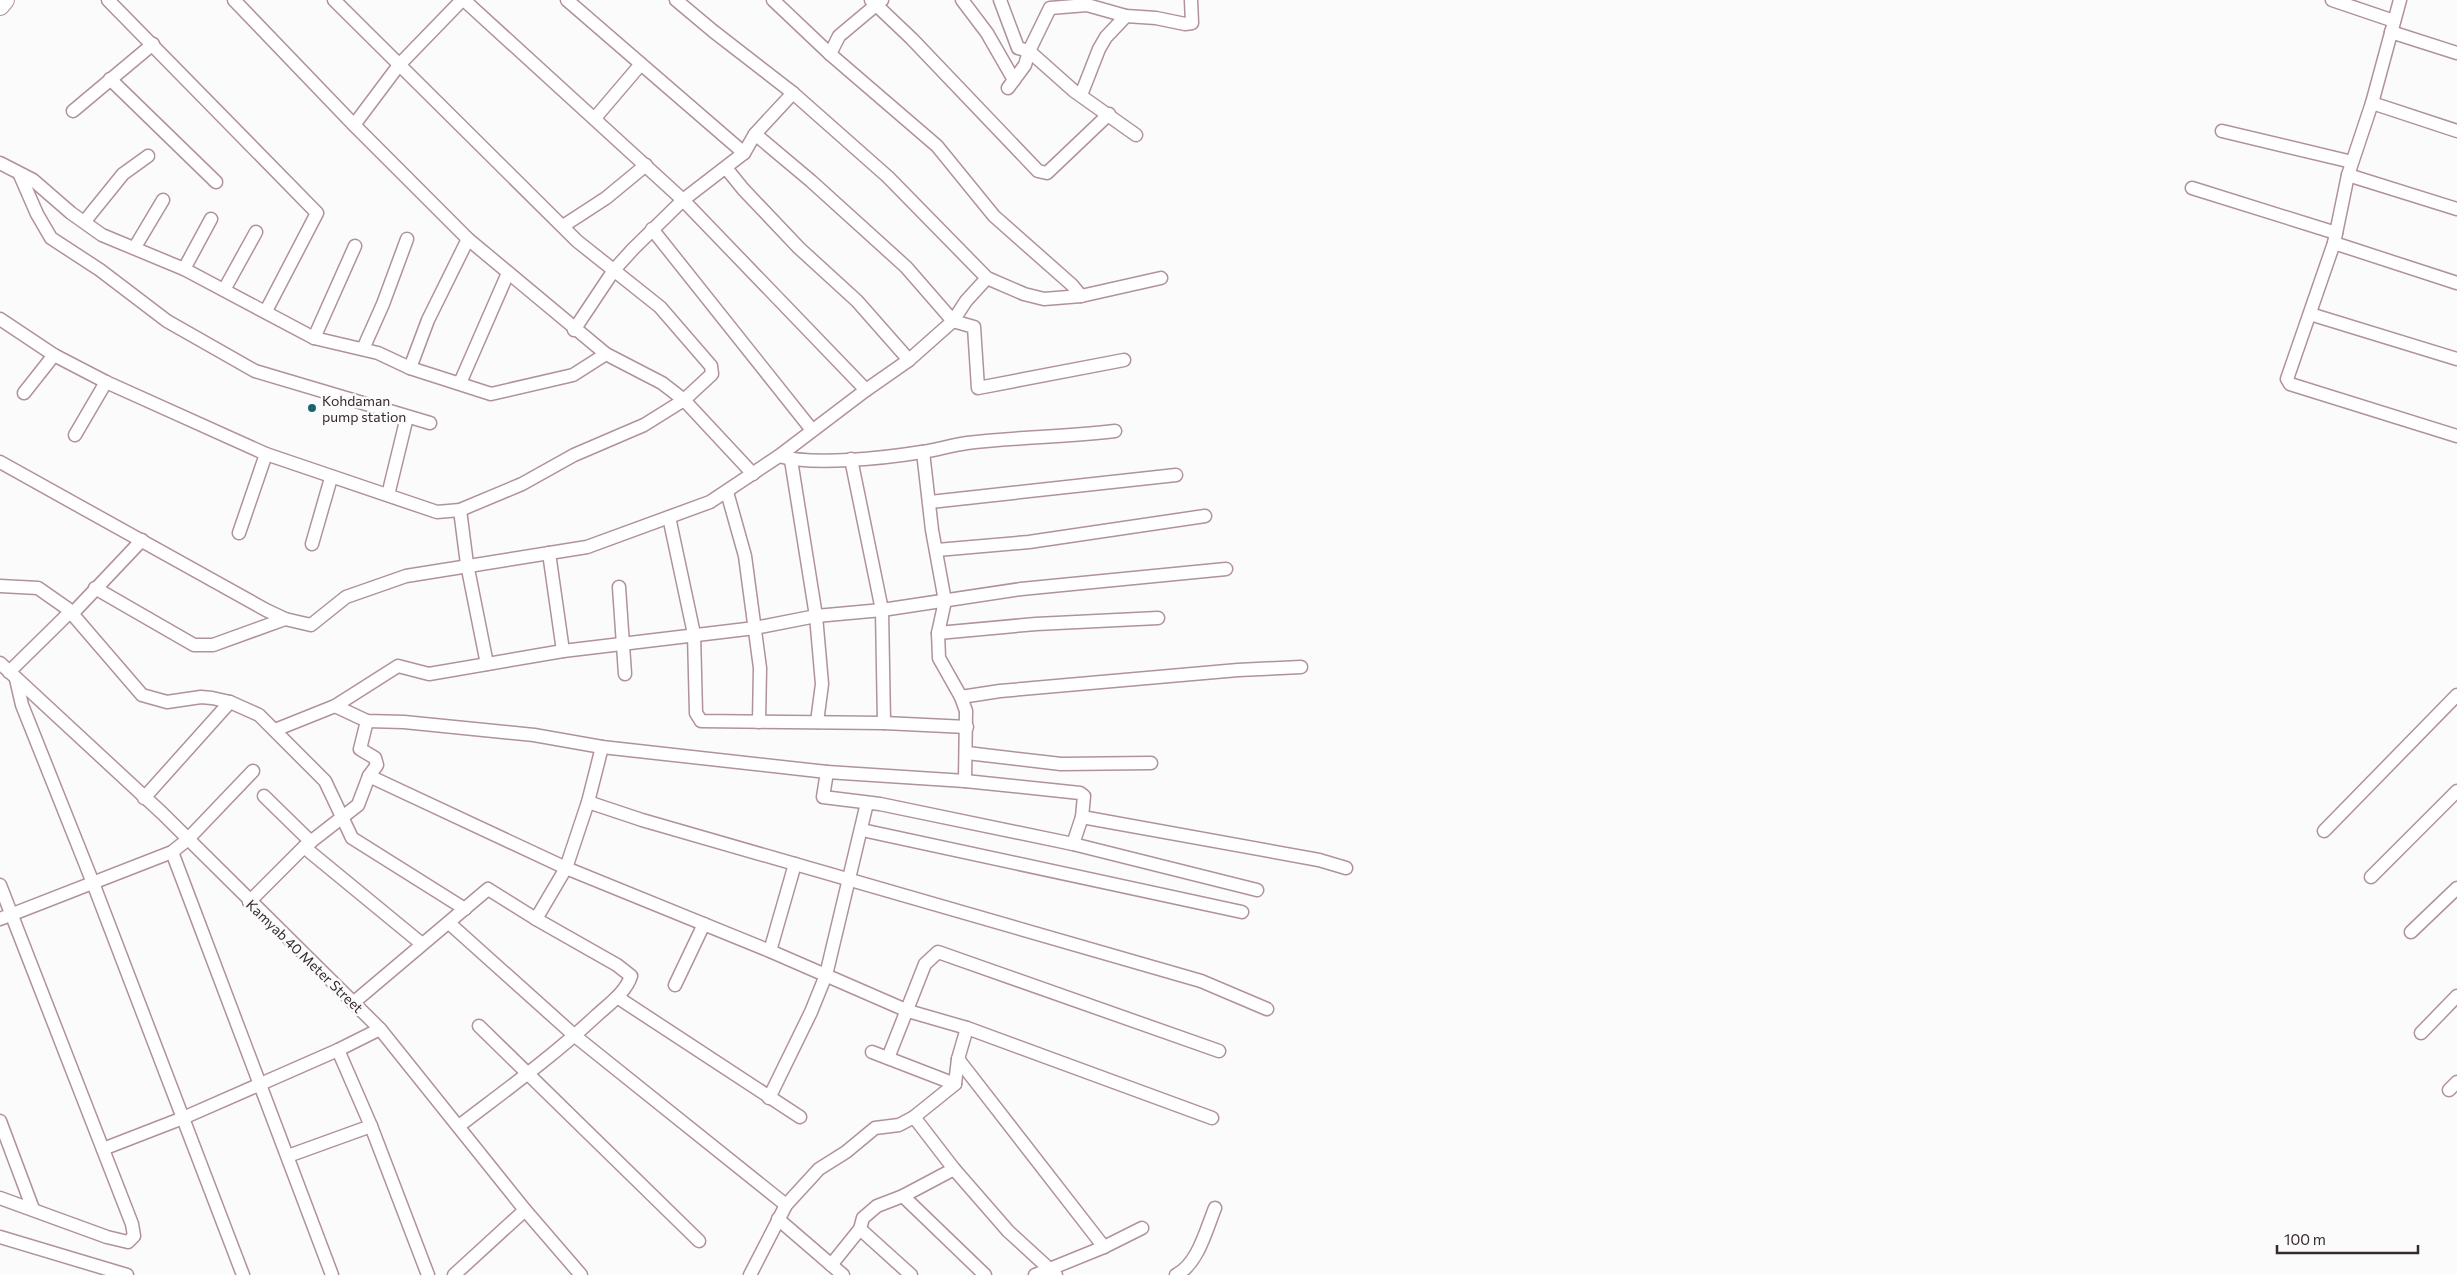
<svg xmlns="http://www.w3.org/2000/svg" width="2457" height="1275" viewBox="0 0 2457 1275" font-family="Commissioner,sans-serif">
<style>
.lines{fill:none;stroke-linecap:round;stroke-linejoin:round}
.minor-casing{stroke:#b0929a;stroke-width:15}
.highway-casing{stroke:#b0929a;stroke-width:20}
.minor{stroke:#fff;stroke-width:12}
.highway{stroke:#fff;stroke-width:18}
.poi-dot{fill:#1b6571;stroke:#fbfbfb;stroke-width:2}
.labels{text-anchor:middle;dominant-baseline:central;stroke-width:5;stroke-linejoin:round;paint-order:stroke}
.poi-label{font-size:14px;fill:#35292c;stroke:#fbfbfb;text-anchor:start}
.street-label{font-size:14px;fill:#35292c;stroke:#fbfbfb}
</style>
<rect width="100%" height="100%" fill="#fbfbfb"/>
<g class="lines">
<g class="minor-casing">
<g id="minor">
<path d="M 108,0 L 317,213 L 266,311"/>
<path d="M 234,0 L 354,125 L 468,239 L 606,354 L 662,383 L 684,400 L 753,474"/>
<path d="M 464,0 L 683,200 L 866,390"/>
<path d="M 567,0 L 744,153"/>
<path d="M 676,0 L 713,31 L 793,93 L 888,177 L 987,278 L 1024,294 L 1044,299 L 1081,296 L 1161,278"/>
<path d="M 773,0 L 830,54 L 937,146 L 994,216 L 1072,285 L 1081,296"/>
<path d="M 871,0 L 912,39 L 1038,171 L 1047,173 L 1109,114"/>
<path d="M 962,0 L 987,33 L 1014,80"/>
<path d="M 1000,0 L 1018,48 L 1029,51 L 1050,8 L 1087,5 L 1126,16 L 1156,18 L 1185,24 L 1192,23 L 1191,0"/>
<path d="M 2332,0 L 2394,21"/>
<path d="M 2400,0 L 2372,103 L 2348,175 L 2334,243 L 2287,379 L 2290,384 L 2457,436"/>
<path d="M 2391,32 L 2457,53"/>
<path d="M 830,54 L 839,36 L 882,0"/>
<path d="M 110,79 L 216,182"/>
<path d="M 1008,88 L 1025,65 L 1029,51 L 1074,91 L 1136,135"/>
<path d="M 1081,95 L 1099,49 L 1106,37 L 1126,16"/>
<path d="M 2372,103 L 2457,131"/>
<path d="M 73,111 L 153,44"/>
<path d="M 595,118 L 641,64"/>
<path d="M 354,125 L 399,65 L 462,0"/>
<path d="M 2222,131 L 2352,162"/>
<path d="M 755,134 L 811,181 L 906,267 L 953,321 L 974,327 L 978,388 L 1124,360"/>
<path d="M 0,163 L 33,180 L 71,213 L 102,235 L 184,269 L 314,338 L 378,353 L 410,368 L 491,394 L 573,375 L 606,354"/>
<path d="M 726,168 L 743,189 L 799,248 L 857,301 L 909,360"/>
<path d="M 20,175 L 37,214 L 51,238 L 100,270 L 167,321 L 255,371 L 430,423"/>
<path d="M 2348,175 L 2457,209"/>
<path d="M 2192,188 L 2336,233"/>
<path d="M 85,221 L 123,174 L 148,156"/>
<path d="M 563,226 L 606,198 L 646,165"/>
<path d="M 652,229 L 812,430"/>
<path d="M 2334,243 L 2457,283"/>
<path d="M 135,247 L 163,200"/>
<path d="M 184,269 L 211,219"/>
<path d="M 224,290 L 256,232"/>
<path d="M 2310,314 L 2457,359"/>
<path d="M 0,319 L 54,355 L 106,382 L 266,454 L 437,512 L 460,510 L 522,484 L 574,455 L 644,425 L 684,400 L 712,374 L 711,366 L 660,307 L 577,241 L 334,0"/>
<path d="M 574,330 L 614,270 L 633,249 L 683,200 L 744,153 L 755,134 L 793,93"/>
<path d="M 314,338 L 355,246"/>
<path d="M 363,349 L 383,304 L 407,239"/>
<path d="M 410,368 L 428,320 L 468,239"/>
<path d="M 460,383 L 508,273"/>
<path d="M 24,393 L 54,355"/>
<path d="M 75,435 L 106,382"/>
<path d="M 923,452 L 932,530 L 945,601 L 938,633 L 939,658 L 961,697 L 966,711 L 965,781"/>
<path d="M 779,456 C 813,466 885,458 922,452 C 937,450 952,445 967,443 C 1016,437 1066,437 1115,431"/>
<path d="M 851,459 L 882,610 L 884,723"/>
<path d="M 791,460 L 816,616 L 822,684 L 817,722"/>
<path d="M 0,462 L 266,610 L 285,619 L 311,625 L 346,597 L 406,576 L 587,547 L 710,502 L 779,456 L 866,390 L 909,360 L 953,321 L 966,301 L 987,278"/>
<path d="M 727,492 L 745,556 L 760,668 L 759,722"/>
<path d="M 388,495 L 407,417"/>
<path d="M 930,502 L 1176,475"/>
<path d="M 460,510 L 467,564 L 487,664"/>
<path d="M 669,517 L 694,634 L 696,713 L 701,721 L 884,723 L 967,727"/>
<path d="M 239,533 L 266,454"/>
<path d="M 312,544 L 331,478"/>
<path d="M 937,550 L 1029,542 L 1205,516"/>
<path d="M 549,553 L 563,651"/>
<path d="M 0,586 L 38,588 L 68,609 L 142,695 L 167,702 L 201,697 L 212,698 L 230,702 L 259,715 L 325,781 L 352,838 L 465,909"/>
<path d="M 619,587 L 625,674"/>
<path d="M 95,588 L 194,645 L 213,645 L 285,619"/>
<path d="M 938,633 L 1036,624 L 1158,618"/>
<path d="M 0,663 L 162,813 L 380,1029 L 525,1210 L 581,1275"/>
<path d="M 9,672 L 67,615 L 72,614 L 142,540"/>
<path d="M 16,679 L 22,705 L 93,883 L 243,1275"/>
<path d="M 961,697 L 1000,691 L 1238,670 L 1301,667"/>
<path d="M 335,706 L 367,721 L 404,722 L 534,735 L 602,747 L 827,772 L 965,781 L 1080,793 L 1084,796 L 1082,817 L 1073,844"/>
<path d="M 275,730 L 335,706 L 398,666 L 429,674 L 563,651 L 755,628 L 816,616 L 882,610 L 1021,589 L 1226,569"/>
<path d="M 967,753 L 1061,764 L 1151,763"/>
<path d="M 827,772 L 823,797 L 880,804 L 1073,844 L 1257,890"/>
<path d="M 369,776 L 566,868 L 770,951 L 908,1011 L 967,1028 L 1212,1118"/>
<path d="M 264,796 L 311,842"/>
<path d="M 144,798 L 230,702"/>
<path d="M 588,802 L 642,820 L 1201,981 L 1267,1009"/>
<path d="M 1082,817 L 1319,860 L 1346,868"/>
<path d="M 862,830 L 1242,912"/>
<path d="M 2324,831 L 2457,695"/>
<path d="M 304,847 L 422,944"/>
<path d="M 172,852 L 332,1275"/>
<path d="M 2371,877 L 2457,791"/>
<path d="M 0,885 L 132,1224 L 134,1236 L 128,1242 L 107,1237 L 0,1198"/>
<path d="M 249,902 L 304,847 L 358,805 L 369,776 L 377,765 L 375,758 L 360,749 L 367,721"/>
<path d="M 0,919 L 172,852 L 187,840 L 253,771"/>
<path d="M 536,919 L 566,868 L 588,802 L 602,747"/>
<path d="M 449,923 L 575,1036 L 786,1205"/>
<path d="M 2411,932 L 2457,888"/>
<path d="M 770,951 L 795,864"/>
<path d="M 675,985 L 704,924"/>
<path d="M 617,997 L 800,1117"/>
<path d="M 353,1003 L 488,889 L 536,919 L 617,965 L 631,976 C 626,992 609,1004 596,1016 C 553,1056 506,1090 459,1126"/>
<path d="M 479,1026 L 699,1241"/>
<path d="M 2421,1033 L 2457,996"/>
<path d="M 338,1050 L 371,1126 L 428,1275"/>
<path d="M 872,1052 L 955,1084"/>
<path d="M 888,1058 L 925,964 L 938,952 L 1219,1051"/>
<path d="M 958,1059 L 1104,1247"/>
<path d="M 2449,1090 L 2457,1082"/>
<path d="M 769,1098 L 811,1012 L 826,975 L 867,803"/>
<path d="M 914,1117 L 954,1169 L 1008,1231 L 1056,1275"/>
<path d="M 0,1121 L 33,1209"/>
<path d="M 103,1149 L 183,1118 L 338,1050 L 380,1029"/>
<path d="M 288,1156 L 371,1126"/>
<path d="M 903,1196 L 985,1275"/>
<path d="M 778,1219 L 843,1275"/>
<path d="M 860,1229 L 911,1275"/>
<path d="M 0,1237 L 127,1275"/>
<path d="M 831,1265 L 860,1229 L 863,1218 L 877,1206 L 903,1196 L 954,1169"/>
<path d="M 454,1275 L 525,1210"/>
<path d="M 750,1275 L 786,1205 L 819,1169 L 846,1152 L 875,1128 L 899,1125 L 914,1117 L 955,1084 L 958,1059 L 967,1028"/>
<path d="M 1035,1275 L 1104,1247 L 1142,1228"/>
<path d="M 1176,1275 C 1198,1264 1206,1230 1215,1208"/>
</g>
</g>
<g class="highway-casing">
<path id="highway" d="M 0,6 L 5,0"/>
</g>
<use href="#minor" class="minor"/>
<use href="#highway" class="highway"/>
</g>
<circle class="poi-dot" cx="312" cy="408" r="5"/>
<g class="labels">
<g class="poi-label">
<text x="322" y="400">Kohdaman<tspan x="322" dy="16">pump station</tspan></text>
</g>
<g class="street-label">
<text transform="translate(305 956) rotate(44)">Kamyab 40 Meter Street</text>
</g>
</g>
<path d="M2277 1245v8h141v-8" fill="none" stroke="#35292c" stroke-width="2.5"/>
<text x="2284" y="1245" font-size="15" fill="#35292c" stroke="#fbfbfb" stroke-width="4" paint-order="stroke">100 m</text>
</svg>
